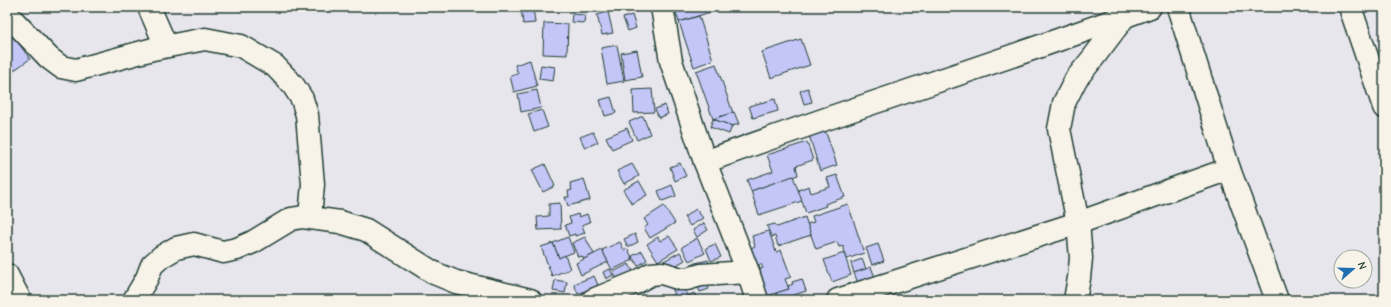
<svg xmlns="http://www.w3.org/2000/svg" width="1391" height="307" viewBox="0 0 1391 307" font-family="'Comic Neue',sans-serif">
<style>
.building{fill:#c4c6f8;stroke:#1f3d34}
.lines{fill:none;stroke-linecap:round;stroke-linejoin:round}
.minor-casing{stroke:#1f3d34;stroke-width:25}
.minor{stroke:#f7f3e8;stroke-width:22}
</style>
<rect width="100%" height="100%" fill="#e8e6ed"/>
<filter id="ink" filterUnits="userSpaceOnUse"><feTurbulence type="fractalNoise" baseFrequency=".025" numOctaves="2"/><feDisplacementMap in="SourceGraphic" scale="8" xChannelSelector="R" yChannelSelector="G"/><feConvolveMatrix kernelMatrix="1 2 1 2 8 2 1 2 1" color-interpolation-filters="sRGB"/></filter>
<g filter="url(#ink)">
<g class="building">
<path d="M 533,7 L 535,23 L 523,24 L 521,8 Z"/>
<path d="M 674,7 L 723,7 L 723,8 L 679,22 Z"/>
<path d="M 608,12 L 613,33 L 602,35 L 597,15 Z"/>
<path d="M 572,14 L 585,15 L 584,23 L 571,22 Z"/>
<path d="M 632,15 L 636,28 L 628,31 L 623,18 Z"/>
<path d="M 699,16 L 713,60 L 694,67 L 679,22 Z"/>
<path d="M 544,23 L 568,24 L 567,55 L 543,54 Z"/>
<path d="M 7,27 L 30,59 L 10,73 L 7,68 Z"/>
<path d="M 801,39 L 810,65 L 771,78 L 762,52 Z"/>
<path d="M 617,45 L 624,81 L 607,84 L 601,48 Z"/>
<path d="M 637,50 L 642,77 L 625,80 L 621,53 Z"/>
<path d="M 530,60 L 537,86 L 514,92 L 510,76 L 518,74 L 515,65 Z"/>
<path d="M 716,64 L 733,113 L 713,119 L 696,71 Z"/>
<path d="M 541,65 L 555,67 L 553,81 L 539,79 Z"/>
<path d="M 808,88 L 812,102 L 804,104 L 800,91 Z"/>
<path d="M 652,89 L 654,112 L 634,113 L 633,90 Z"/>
<path d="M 537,90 L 541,108 L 521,112 L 518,94 Z"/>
<path d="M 611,97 L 616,113 L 605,116 L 600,100 Z"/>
<path d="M 775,99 L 778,111 L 753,118 L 749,106 Z"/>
<path d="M 665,105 L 668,114 L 659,118 L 655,109 Z"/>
<path d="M 542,110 L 548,127 L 534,132 L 528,114 Z"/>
<path d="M 734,112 L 739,124 L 732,126 L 713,119 Z"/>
<path d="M 643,116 L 650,134 L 637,140 L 629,122 Z"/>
<path d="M 713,119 L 732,126 L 729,134 L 710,127 Z"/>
<path d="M 627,128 L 632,140 L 612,149 L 606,137 Z"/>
<path d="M 825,130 L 837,165 L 820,171 L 809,135 Z"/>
<path d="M 593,132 L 598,142 L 585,148 L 580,137 Z"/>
<path d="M 807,142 L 813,160 L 796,166 L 798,175 L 751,191 L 747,180 L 773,171 L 767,155 Z"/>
<path d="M 680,163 L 686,176 L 675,181 L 670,167 Z"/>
<path d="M 545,164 L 555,186 L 543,192 L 532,170 Z"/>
<path d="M 632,164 L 639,176 L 624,184 L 617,171 Z"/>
<path d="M 837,175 L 845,197 L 825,204 L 826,206 L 806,213 L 798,190 L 809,186 L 811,193 L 830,187 L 827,178 Z"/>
<path d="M 793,176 L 802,201 L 759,215 L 751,191 Z"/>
<path d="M 584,179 L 590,200 L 568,206 L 565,197 L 569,197 L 568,191 L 572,190 L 570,183 Z"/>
<path d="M 639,181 L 647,195 L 632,204 L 623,190 Z"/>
<path d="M 672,185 L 676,196 L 662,201 L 658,191 Z"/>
<path d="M 560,203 L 561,229 L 538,230 L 537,217 L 549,216 L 549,204 Z"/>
<path d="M 848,204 L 864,253 L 847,259 L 843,246 L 839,247 L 837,242 L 816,249 L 807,224 L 814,222 L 812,216 Z"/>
<path d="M 664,206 L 675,223 L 650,238 L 644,228 L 648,225 L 644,219 Z"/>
<path d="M 696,209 L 703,218 L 690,226 L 684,217 Z"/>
<path d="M 578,214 L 579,217 L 587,214 L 590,222 L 582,225 L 585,233 L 575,236 L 575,234 L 569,236 L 565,225 L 571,223 L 569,217 Z"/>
<path d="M 805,217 L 811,235 L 778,246 L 775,236 L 771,237 L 767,226 L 775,224 L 777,227 Z"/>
<path d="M 704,223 L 708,230 L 697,237 L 693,230 Z"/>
<path d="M 769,231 L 776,252 L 781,250 L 791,277 L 785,279 L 789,289 L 767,296 L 758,270 L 763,268 L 761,264 L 753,267 L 747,250 L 755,246 L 752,236 Z"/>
<path d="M 635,234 L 638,242 L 628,247 L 624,239 Z"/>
<path d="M 669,236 L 678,249 L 658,261 L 647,244 L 658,237 L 660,241 Z"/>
<path d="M 568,237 L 574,252 L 559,258 L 553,243 Z"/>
<path d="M 585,237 L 594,254 L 584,259 L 582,256 L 578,257 L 572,243 Z"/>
<path d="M 697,238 L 705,253 L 689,261 L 682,247 Z"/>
<path d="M 620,242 L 624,250 L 628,249 L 633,260 L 612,270 L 602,250 Z"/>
<path d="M 553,243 L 559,258 L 565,255 L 570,269 L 552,276 L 541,247 Z"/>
<path d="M 715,244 L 721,257 L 711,261 L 706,248 Z"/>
<path d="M 878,244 L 884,261 L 872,265 L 866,248 Z"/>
<path d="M 602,250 L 608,262 L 581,275 L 576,263 Z"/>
<path d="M 642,251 L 647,260 L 638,266 L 632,256 Z"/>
<path d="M 680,252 L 685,260 L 665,272 L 660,263 Z"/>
<path d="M 844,253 L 851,275 L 832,282 L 824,260 Z"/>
<path d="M 862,259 L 866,269 L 854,273 L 851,263 Z"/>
<path d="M 708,260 L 711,269 L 694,274 L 691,264 Z"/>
<path d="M 629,264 L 633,272 L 617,279 L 613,272 Z"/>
<path d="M 871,267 L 875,277 L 858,283 L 854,273 Z"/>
<path d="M 610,269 L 613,275 L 606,279 L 603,272 Z"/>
<path d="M 703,275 L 709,289 L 700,292 L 695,279 Z"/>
<path d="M 594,276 L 598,285 L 578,294 L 574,284 Z"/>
<path d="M 802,279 L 806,291 L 779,300 L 776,293 L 789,289 L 788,286 L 793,284 L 792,282 Z"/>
<path d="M 555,280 L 567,282 L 565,293 L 553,291 Z"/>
<path d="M 681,283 L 688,296 L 694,293 L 698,300 L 670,300 L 668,297 L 675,294 L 671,287 Z"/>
</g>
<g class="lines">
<g class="minor-casing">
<g id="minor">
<path d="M 149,7 L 166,46"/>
<path d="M 662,7 L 671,61 L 705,162 L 748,272 L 757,300"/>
<path d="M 1178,7 L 1229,169 L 1277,300"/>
<path d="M 1350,7 L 1384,107"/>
<path d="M 7,14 L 49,58 L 61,67 L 76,70 L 153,49 L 205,39 L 241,46 L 275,66 L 293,85 L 302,99 L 307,115 L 313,184 L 310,217"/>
<path d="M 705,162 C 852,107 1003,62 1150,7"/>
<path d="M 7,275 L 20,300"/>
<path d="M 134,300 L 147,278 L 152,265 L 161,257 L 176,248 L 194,244 L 223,252 L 237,249 L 253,242 L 291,219 L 303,217 L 340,222 L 366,230 L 434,273 L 456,282 L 530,300"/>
<path d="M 593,300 L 637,282 L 651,274 L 662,273 L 681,279 L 687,279 L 701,275 L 748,272"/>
<path d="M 838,300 L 1078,223 L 1229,169"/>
<path d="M 1075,300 L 1079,278 L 1081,258 L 1078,223 L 1059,129 L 1064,103 L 1076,79 L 1093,58 L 1124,17"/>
</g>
</g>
<use href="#minor" class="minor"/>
</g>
</g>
<rect width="1391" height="307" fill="none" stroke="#f7f3e8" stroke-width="24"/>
<rect x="12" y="12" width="1367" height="283" fill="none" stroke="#1f3d34" stroke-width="1.5" filter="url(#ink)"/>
<g transform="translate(1353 269) rotate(70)"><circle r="19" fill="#f7f3e8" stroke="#a1aaa0"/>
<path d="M0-3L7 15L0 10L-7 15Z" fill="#1f6fb2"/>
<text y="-6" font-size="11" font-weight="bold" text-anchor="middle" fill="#1f3d34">N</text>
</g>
</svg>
